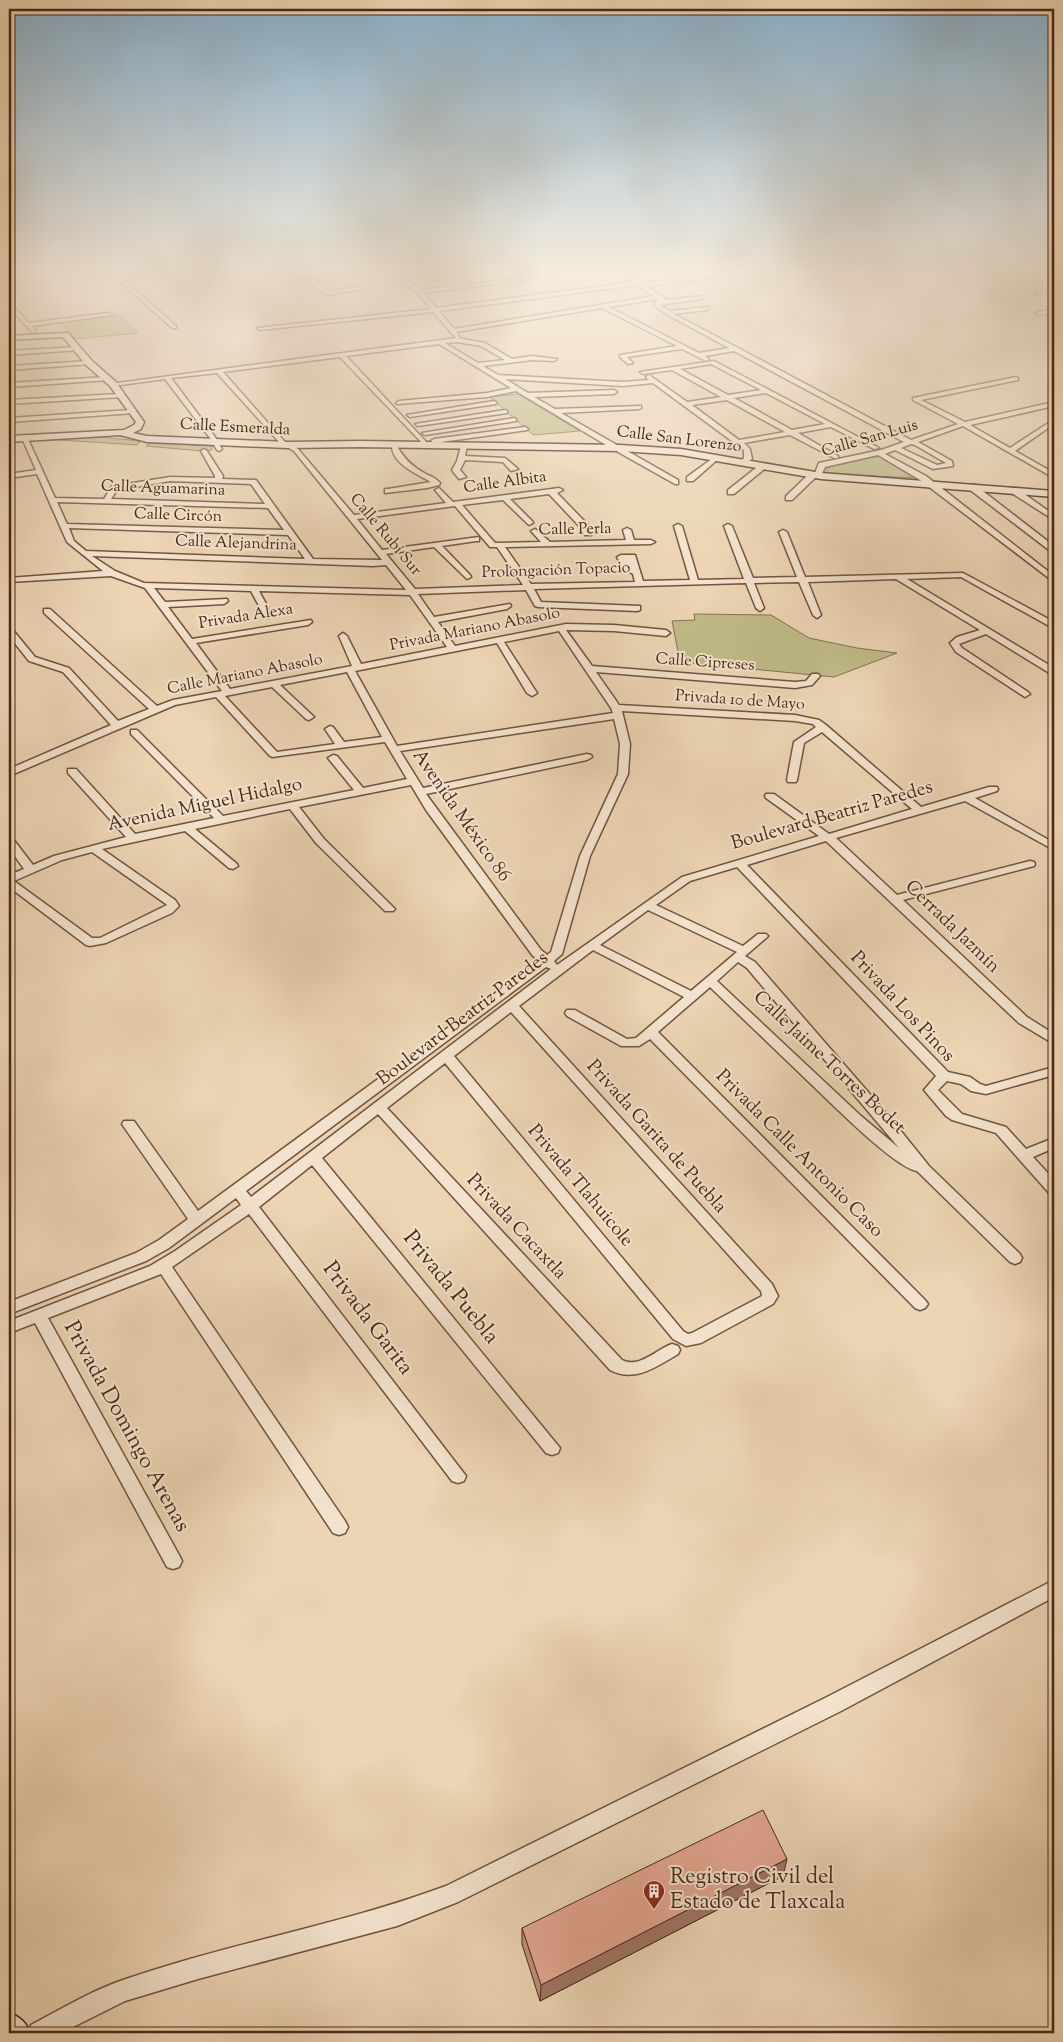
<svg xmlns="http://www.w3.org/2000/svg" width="1063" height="2042" viewBox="0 0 1063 2042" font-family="'Sorts Mill Goudy',serif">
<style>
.green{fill:#bfbb88;stroke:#847250}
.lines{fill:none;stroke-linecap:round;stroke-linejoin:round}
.street-casing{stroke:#71543e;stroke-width:3}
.secondary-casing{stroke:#482917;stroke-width:3}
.street{fill:#f3e3ce;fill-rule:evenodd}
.secondary{fill:#f3e3ce;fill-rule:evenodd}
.wall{fill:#c38e7d;stroke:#482917}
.shaded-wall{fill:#9f7466;stroke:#482917}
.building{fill:#e3a591;stroke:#482917}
.labels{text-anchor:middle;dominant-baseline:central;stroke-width:4;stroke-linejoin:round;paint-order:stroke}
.far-street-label{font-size:16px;fill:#482917;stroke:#f3e3ce}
.street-label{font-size:19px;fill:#482917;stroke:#f3e3ce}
.near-street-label{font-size:22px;fill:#482917;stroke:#f3e3ce}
.near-poi-label{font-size:22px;fill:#482917;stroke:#f3e3ce;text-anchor:start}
</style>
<rect width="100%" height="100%" fill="#ecd4b4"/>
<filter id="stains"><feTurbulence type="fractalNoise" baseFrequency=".004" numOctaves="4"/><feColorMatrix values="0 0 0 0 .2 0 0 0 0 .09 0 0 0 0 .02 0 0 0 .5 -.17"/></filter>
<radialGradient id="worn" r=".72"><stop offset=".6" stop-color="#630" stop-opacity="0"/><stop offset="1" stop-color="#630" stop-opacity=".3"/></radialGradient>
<g class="green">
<path d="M 118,315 L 138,333 L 75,339 L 61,322 Z"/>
<path d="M 518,394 L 580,431 L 533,435 L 490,397 Z"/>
<path d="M 92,436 L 140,441 L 137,445 L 43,439 Z"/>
<path d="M 151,442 L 212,446 L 212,450 L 202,451 L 146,446 Z"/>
<path d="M 879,456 L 920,478 L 827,474 L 827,466 Z"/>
<path d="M 694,614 L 771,615 L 809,638 L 857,648 L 897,653 L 834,677 L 680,662 L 672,621 L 695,620 Z"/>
</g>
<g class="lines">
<g class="street-casing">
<g id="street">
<path d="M 112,270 L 116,273 L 177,270 L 175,272 L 120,276 L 176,326 L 176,328 L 172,328 L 114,276 L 9,285 L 9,281 L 111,273 L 109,272 Z"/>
<path d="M 384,270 L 394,270 L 395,272 L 436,270 L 399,275 L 408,281 L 497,270 L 508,270 L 412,284 L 421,290 L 597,270 L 609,270 L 424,293 L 436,308 L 633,282 L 617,270 L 622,270 L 642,283 L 767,270 L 765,272 L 646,286 L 664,298 L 664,300 L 704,296 L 702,299 L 660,305 L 669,311 L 709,307 L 707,310 L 674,314 L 911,440 L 958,424 L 913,400 L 913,398 L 1016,377 L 1018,378 L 1018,380 L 921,400 L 965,422 L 1054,402 L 1054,406 L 970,425 L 1010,448 L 1047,424 L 1051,424 L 1051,426 L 1015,451 L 1054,473 L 1054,478 L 963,426 L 918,442 L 952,461 L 953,466 L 933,469 L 895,450 L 885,454 L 926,476 L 1054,576 L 1054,582 L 920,480 L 878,455 L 825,467 L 821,476 L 815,478 L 792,500 L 786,500 L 786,496 L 809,474 L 815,473 L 819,463 L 881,450 L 904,442 L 734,351 L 705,356 L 709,359 L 706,361 L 682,349 L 627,357 L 633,363 L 628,364 L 620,357 L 620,355 L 677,346 L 602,308 L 456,332 L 460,337 L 458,338 L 485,343 L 512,359 L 532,356 L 557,359 L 554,361 L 532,360 L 483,366 L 498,375 L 623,382 L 649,380 L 646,377 L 649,375 L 687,402 L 721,397 L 672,370 L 643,374 L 640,372 L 714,361 L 879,448 L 874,449 L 831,427 L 798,433 L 838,456 L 838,458 L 834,458 L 790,435 L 744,443 L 750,449 L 752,459 L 743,465 L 739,463 L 744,458 L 744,450 L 653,383 L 623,386 L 505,379 L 528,393 L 614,390 L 617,392 L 614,394 L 534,397 L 555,409 L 641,406 L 641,408 L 639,409 L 561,413 L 678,480 L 678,484 L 675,484 L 611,448 L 516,391 L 487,397 L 397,404 L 396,403 L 399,401 L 487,393 L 511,388 L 439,344 L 346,356 L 429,445 L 429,447 L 427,448 L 340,357 L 223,372 L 284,441 L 298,449 L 354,515 L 446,503 L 435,490 L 439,488 L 453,502 L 559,488 L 563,490 L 557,493 L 589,526 L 591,535 L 585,535 L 582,529 L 549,494 L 510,499 L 532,521 L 533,523 L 529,525 L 503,500 L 462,505 L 495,543 L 541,542 L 531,531 L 535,529 L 550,542 L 626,540 L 623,530 L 627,528 L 631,530 L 634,540 L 651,540 L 655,542 L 651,544 L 505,547 L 531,584 L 635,582 L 633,574 L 623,568 L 617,557 L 621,555 L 635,555 L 643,581 L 690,580 L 674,526 L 678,524 L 682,526 L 698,580 L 744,579 L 724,526 L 728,524 L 732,526 L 753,578 L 797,577 L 779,532 L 783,530 L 787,532 L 805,577 L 963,573 L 1054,622 L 1054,628 L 1051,627 L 961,577 L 907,579 L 1054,668 L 1054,675 L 1051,674 L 986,634 L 959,644 L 962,648 L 1028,692 L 1030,694 L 1025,697 L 956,652 L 950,643 L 957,637 L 980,630 L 896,579 L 808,582 L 821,615 L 817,618 L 813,615 L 799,582 L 754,583 L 764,608 L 760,611 L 756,608 L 746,583 L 534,589 L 541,602 L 640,606 L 640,610 L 637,611 L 538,607 L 535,606 L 526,590 L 418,594 L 434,617 L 510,604 L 511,606 L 507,609 L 438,622 L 455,646 L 566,624 L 614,625 L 666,630 L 670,633 L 666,636 L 614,631 L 566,630 L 592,666 L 795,682 L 806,681 L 812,674 L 818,674 L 820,676 L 812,685 L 795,688 L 596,672 L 619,705 L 795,715 L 819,720 L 826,725 L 921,807 L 989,787 L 997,787 L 998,789 L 997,791 L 975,798 L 1054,843 L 1054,850 L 965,801 L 836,838 L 897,895 L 1030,861 L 1034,862 L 1035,864 L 1034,866 L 903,900 L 1027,1017 L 1054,1034 L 1054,1044 L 1019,1023 L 826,841 L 747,865 L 948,1072 L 970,1077 L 980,1084 L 986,1086 L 1054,1067 L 1054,1075 L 986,1094 L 971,1091 L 961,1084 L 947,1081 L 938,1090 L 962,1114 L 1006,1127 L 1026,1149 L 1054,1138 L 1054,1148 L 1033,1157 L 1054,1180 L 1054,1194 L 1049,1193 L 996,1133 L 952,1120 L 946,1116 L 924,1090 L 936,1076 L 737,867 L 690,881 L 656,905 L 743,946 L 758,934 L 766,934 L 768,936 L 766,938 L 745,956 L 755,962 L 888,1115 L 929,1166 L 1020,1254 L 1022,1258 L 1020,1262 L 1015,1264 L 1010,1262 L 917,1171 C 894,1167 831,1103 812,1085 C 778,1052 744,1020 710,987 L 658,1032 L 925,1300 L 928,1304 L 925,1308 L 920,1310 L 915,1308 L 650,1039 L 639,1046 L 621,1046 L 567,1016 L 565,1013 L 567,1010 L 575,1010 L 627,1039 L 636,1038 L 684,997 L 593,950 L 519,1006 L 772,1284 L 778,1296 L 773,1304 L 701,1343 L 686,1346 L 673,1339 L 445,1063 L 387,1108 L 622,1360 C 639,1369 657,1349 672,1344 L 678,1346 L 680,1350 L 678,1354 C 656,1367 635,1383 610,1370 L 378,1114 L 322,1158 L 560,1448 L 558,1453 L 552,1455 L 546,1453 L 312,1165 L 259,1207 L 466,1476 L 464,1481 L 458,1483 L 452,1481 L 249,1214 L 172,1267 L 345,1521 L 348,1527 L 345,1533 L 339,1535 L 333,1533 L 161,1274 L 48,1318 L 179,1555 L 182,1561 L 179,1567 L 173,1569 L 167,1567 L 35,1323 L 9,1333 L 9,1321 L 150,1266 L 175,1251 L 241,1205 L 236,1198 L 169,1248 L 146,1261 L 9,1314 L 9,1302 L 136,1253 L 159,1240 L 188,1219 L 124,1127 L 122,1124 L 124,1121 L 134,1121 L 198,1211 L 539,961 L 533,956 L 426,810 L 411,785 L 299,807 L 324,839 L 393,907 L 395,909 L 393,911 L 385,911 L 316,843 L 290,809 L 195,829 L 237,864 L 238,866 L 233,869 L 229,868 L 185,831 L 102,849 L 175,900 L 179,906 L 172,913 L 106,943 L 90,946 L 86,945 L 9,887 L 9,875 L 24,869 L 9,848 L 9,838 L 13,839 L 33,865 L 54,856 L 126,837 L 68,773 L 68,769 L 76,769 L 135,834 L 214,818 L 131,734 L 131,730 L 137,730 L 223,816 L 354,790 L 328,758 L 333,755 L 337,756 L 363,788 L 407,779 L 385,742 L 272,757 L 269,755 L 216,697 L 175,705 L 9,776 L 9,769 L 111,725 L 63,672 L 29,661 L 9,636 L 9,628 L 12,629 L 35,657 L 69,668 L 118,721 L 149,709 L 44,613 L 44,609 L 50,609 L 157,706 L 173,700 L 222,691 L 145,588 L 111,576 L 9,582 L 9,578 L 103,571 L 67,542 L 37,474 L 9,478 L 9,474 L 36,470 L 22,438 L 27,437 L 55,498 L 104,499 L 112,486 L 115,486 L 170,477 L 215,478 L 215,476 L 201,451 L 204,449 L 207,451 L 223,476 L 222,479 L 256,480 L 313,559 L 382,560 L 294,451 L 280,443 L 217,373 L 171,378 L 215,437 L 222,449 L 219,451 L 217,450 L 210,438 L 165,379 L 113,386 L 110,384 L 456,338 L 433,312 L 260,330 L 257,328 L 431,309 L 418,293 L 388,272 L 314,282 L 329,291 L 360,287 L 363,289 L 328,295 L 298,276 L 303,275 L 310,279 ZM 637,285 L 654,296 L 454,329 L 439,311 ZM 658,299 L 654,305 L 666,314 L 729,348 L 699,353 L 609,307 ZM 457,342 L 481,346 L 505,360 L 478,363 L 445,343 ZM 711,364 L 761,390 L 728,395 L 680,369 ZM 766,393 L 825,424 L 792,430 L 734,398 ZM 727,400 L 785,432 L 739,440 L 692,405 ZM 911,444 L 915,445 L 946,463 L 937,465 L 901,448 ZM 170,481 L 251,484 L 265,504 L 111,499 L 117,490 ZM 57,502 L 268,508 L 284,530 L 67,524 ZM 455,506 L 490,547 L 497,547 L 523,585 L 415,589 L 386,554 L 434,547 L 467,579 L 471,577 L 470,575 L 442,546 L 476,541 L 479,541 L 479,537 L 382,550 L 357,519 ZM 69,528 L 288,535 L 305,559 L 86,551 L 74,541 ZM 92,556 L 373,566 L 386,565 L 406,590 L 144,583 L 115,571 ZM 154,588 L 251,591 L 264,615 L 268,618 L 272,615 L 259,591 L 410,595 L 447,647 L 361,664 L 347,636 L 343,633 L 339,636 L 352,666 L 230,689 L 196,643 L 308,625 L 312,622 L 311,620 L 192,639 L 168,607 L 224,604 L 228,601 L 227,599 L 165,602 ZM 559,631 L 611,708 L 613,713 L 397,746 L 355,671 L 497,643 L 527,693 L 532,696 L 537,693 L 504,642 ZM 347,672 L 382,737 L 344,742 L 333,727 L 330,726 L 325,729 L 335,744 L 277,752 L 225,696 L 272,687 L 306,719 L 309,720 L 314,717 L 312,715 L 280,685 ZM 622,711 L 795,721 L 813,724 L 816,727 L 794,742 L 787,780 L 788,782 L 796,782 L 797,780 L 804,743 L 822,732 L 912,809 L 829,834 L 774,794 L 766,794 L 765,796 L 766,798 L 819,836 L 682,877 L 557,965 L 554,961 L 562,954 L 590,856 L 628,774 L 630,744 ZM 614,719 L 620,744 L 618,774 L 580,856 L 551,952 L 547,955 L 541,950 L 426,794 L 587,760 L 592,757 L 591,755 L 587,754 L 423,788 L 400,751 ZM 92,852 L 166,904 L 167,905 L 100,938 L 92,938 L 14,881 L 62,860 ZM 648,910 L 737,952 L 691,991 L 600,945 ZM 738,962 L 747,968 L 899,1148 L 861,1116 L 717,981 ZM 546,967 L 551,969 L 251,1197 L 246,1191 ZM 511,1012 L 761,1291 L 762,1296 L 692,1333 L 688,1334 L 683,1331 L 454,1056 Z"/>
<path d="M 1054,274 L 1054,278 L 1043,280 L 1041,283 L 1041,293 L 1036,294 L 1035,283 L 1039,278 Z"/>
<path d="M 9,302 L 29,323 L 109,313 L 112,315 L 32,326 L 36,331 L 33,333 L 9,307 Z"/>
<path d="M 1054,309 L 1054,313 L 1038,315 L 1035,313 Z"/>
<path d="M 77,347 L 79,350 L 9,355 L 9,351 Z"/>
<path d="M 89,361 L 91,364 L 9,370 L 9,366 Z"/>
<path d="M 107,377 L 109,378 L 109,380 L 9,387 L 9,383 Z"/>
<path d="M 120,394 L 122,395 L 122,397 L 9,404 L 9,400 Z"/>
<path d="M 494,401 L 497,403 L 496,404 L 410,417 L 407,415 Z"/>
<path d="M 132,410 L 134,411 L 134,413 L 9,422 L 9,418 Z"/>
<path d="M 505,410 L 507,411 L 507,413 L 418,426 L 415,424 Z"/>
<path d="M 514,418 L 516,419 L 516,421 L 425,435 L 422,433 Z"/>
<path d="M 525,427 L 528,429 L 527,430 L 434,443 L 431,441 L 434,439 Z"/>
<path d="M 392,444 L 396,444 C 403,458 412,467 426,474 C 432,477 436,478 440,483 L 439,485 L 427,488 L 385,493 L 385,489 L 388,489 L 431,482 C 417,474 390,463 392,444 Z"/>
<path d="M 464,444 L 467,446 L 465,456 L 505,458 L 518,469 L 511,471 L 503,462 L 465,460 L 460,470 L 466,477 L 459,479 L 452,470 L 457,461 L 461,446 Z"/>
<path d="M 716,456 L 720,458 L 718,459 L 693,481 L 687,481 L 687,477 Z"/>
<path d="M 761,464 L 768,466 L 734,494 L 728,494 L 728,490 Z"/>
<path d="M 969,485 L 975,485 L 1054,546 L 1054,550 L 1049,550 L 969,489 Z"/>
<path d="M 1010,488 L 1016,488 L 1054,515 L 1054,520 L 1010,492 Z"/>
<path d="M 1054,1580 L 1054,1597 L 841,1711 L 458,1902 L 397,1926 L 198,1979 L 125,2001 L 61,2033 L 28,2033 L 31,2025 C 61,2009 91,1991 123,1980 C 229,1943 341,1925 446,1886 L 827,1697 Z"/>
</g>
</g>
<g class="secondary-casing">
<g id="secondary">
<path d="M 65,333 L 68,333 L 92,361 L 116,382 L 144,422 L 141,429 L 133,433 L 147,436 L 288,442 L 360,441 L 620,445 L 681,449 L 821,473 L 1054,491 L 1054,497 L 821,479 L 681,455 L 620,451 L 360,447 L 288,448 L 147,442 L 120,435 L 9,442 L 9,436 L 124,430 L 134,425 L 136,422 L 110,386 L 86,365 L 63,337 L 9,340 L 9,336 Z"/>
<path d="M 9,2013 C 20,2017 26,2022 30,2033 L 9,2033 Z"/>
</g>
</g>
<use href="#street" class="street"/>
<use href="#secondary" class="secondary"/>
</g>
<path class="wall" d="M 783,1876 L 540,2001 L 522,1944 L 522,1928 Z"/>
<path class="shaded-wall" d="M 787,1859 L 783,1876 L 540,2001 L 541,1985 Z"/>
<path class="building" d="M 763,1810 L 787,1859 L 541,1985 L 522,1928 Z"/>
<linearGradient id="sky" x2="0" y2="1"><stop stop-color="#89b5d3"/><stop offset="0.49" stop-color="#f6ecdd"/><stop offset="1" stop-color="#f6ecdd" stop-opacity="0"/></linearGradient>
<rect width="1063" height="555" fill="url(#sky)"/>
<defs>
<g id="building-pin" transform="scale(1.125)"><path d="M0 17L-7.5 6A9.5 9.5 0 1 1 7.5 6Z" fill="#8f2418" stroke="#f3e3ce"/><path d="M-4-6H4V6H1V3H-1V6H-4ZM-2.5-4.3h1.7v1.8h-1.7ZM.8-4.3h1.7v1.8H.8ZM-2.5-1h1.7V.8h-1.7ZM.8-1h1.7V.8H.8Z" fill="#fff"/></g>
</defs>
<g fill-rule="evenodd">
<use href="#building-pin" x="654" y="1891"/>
</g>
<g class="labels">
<g class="far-street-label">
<text transform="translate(235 428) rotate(3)">Calle Esmeralda</text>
<text transform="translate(870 439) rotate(-16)">Calle San Luis</text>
<text transform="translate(679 440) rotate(7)">Calle San Lorenzo</text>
<text transform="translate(505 483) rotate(-8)">Calle Albita</text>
<text transform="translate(163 489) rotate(2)">Calle Aguamarina</text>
<text transform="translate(178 516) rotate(2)">Calle Circón</text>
<text transform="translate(575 530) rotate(-1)">Calle Perla</text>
<text transform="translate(385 535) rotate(50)">Calle Rubí Sur</text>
<text transform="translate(236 544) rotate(2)">Calle Alejandrina</text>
<text transform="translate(556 571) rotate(-2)">Prolongación Topacio</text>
<text transform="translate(246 617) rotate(-9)">Privada Alexa</text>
<text transform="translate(475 630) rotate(-11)">Privada Mariano Abasolo</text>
<text transform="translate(705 663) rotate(4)">Calle Cipreses</text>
<text transform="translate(245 675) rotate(-11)">Calle Mariano Abasolo</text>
<text transform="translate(740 701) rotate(4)">Privada 10 de Mayo</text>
</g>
<g class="street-label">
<text transform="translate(205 805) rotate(-12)">Avenida Miguel Hidalgo</text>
<text transform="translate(461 816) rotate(55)">Avenida México 86</text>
<text transform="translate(832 816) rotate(-16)">Boulevard Beatriz Paredes</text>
<text transform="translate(952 927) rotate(44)">Cerrada Jazmín</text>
<text transform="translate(902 1007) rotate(47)">Privada Los Pinos</text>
<text transform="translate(463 1019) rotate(-37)">Boulevard Beatriz Paredes</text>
<text transform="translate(829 1063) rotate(43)">Calle Jaime Torres Bodet</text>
<text transform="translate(656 1137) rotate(48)">Privada Garita de Puebla</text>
<text transform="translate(799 1154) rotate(45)">Privada Calle Antonio Caso</text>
<text transform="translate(580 1186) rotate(50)">Privada Tlahuicole</text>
<text transform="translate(516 1227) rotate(47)">Privada Cacaxtla</text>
</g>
<g class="near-street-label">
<text transform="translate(450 1288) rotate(51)">Privada Puebla</text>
<text transform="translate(367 1319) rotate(53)">Privada Garita</text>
<text transform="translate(126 1427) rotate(61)">Privada Domingo Arenas</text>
</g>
<g class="near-poi-label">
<text x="670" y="1878">Registro Civil del<tspan x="670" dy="25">Estado de Tlaxcala</tspan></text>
</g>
</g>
<rect width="1063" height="2042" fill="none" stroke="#ecd4b4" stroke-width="30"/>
<rect x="10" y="10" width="1043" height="2022" fill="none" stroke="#482917" stroke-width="2.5"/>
<rect x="15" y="15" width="1033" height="2012" fill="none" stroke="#482917"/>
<rect width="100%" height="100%" filter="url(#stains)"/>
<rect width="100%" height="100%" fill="url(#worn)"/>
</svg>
